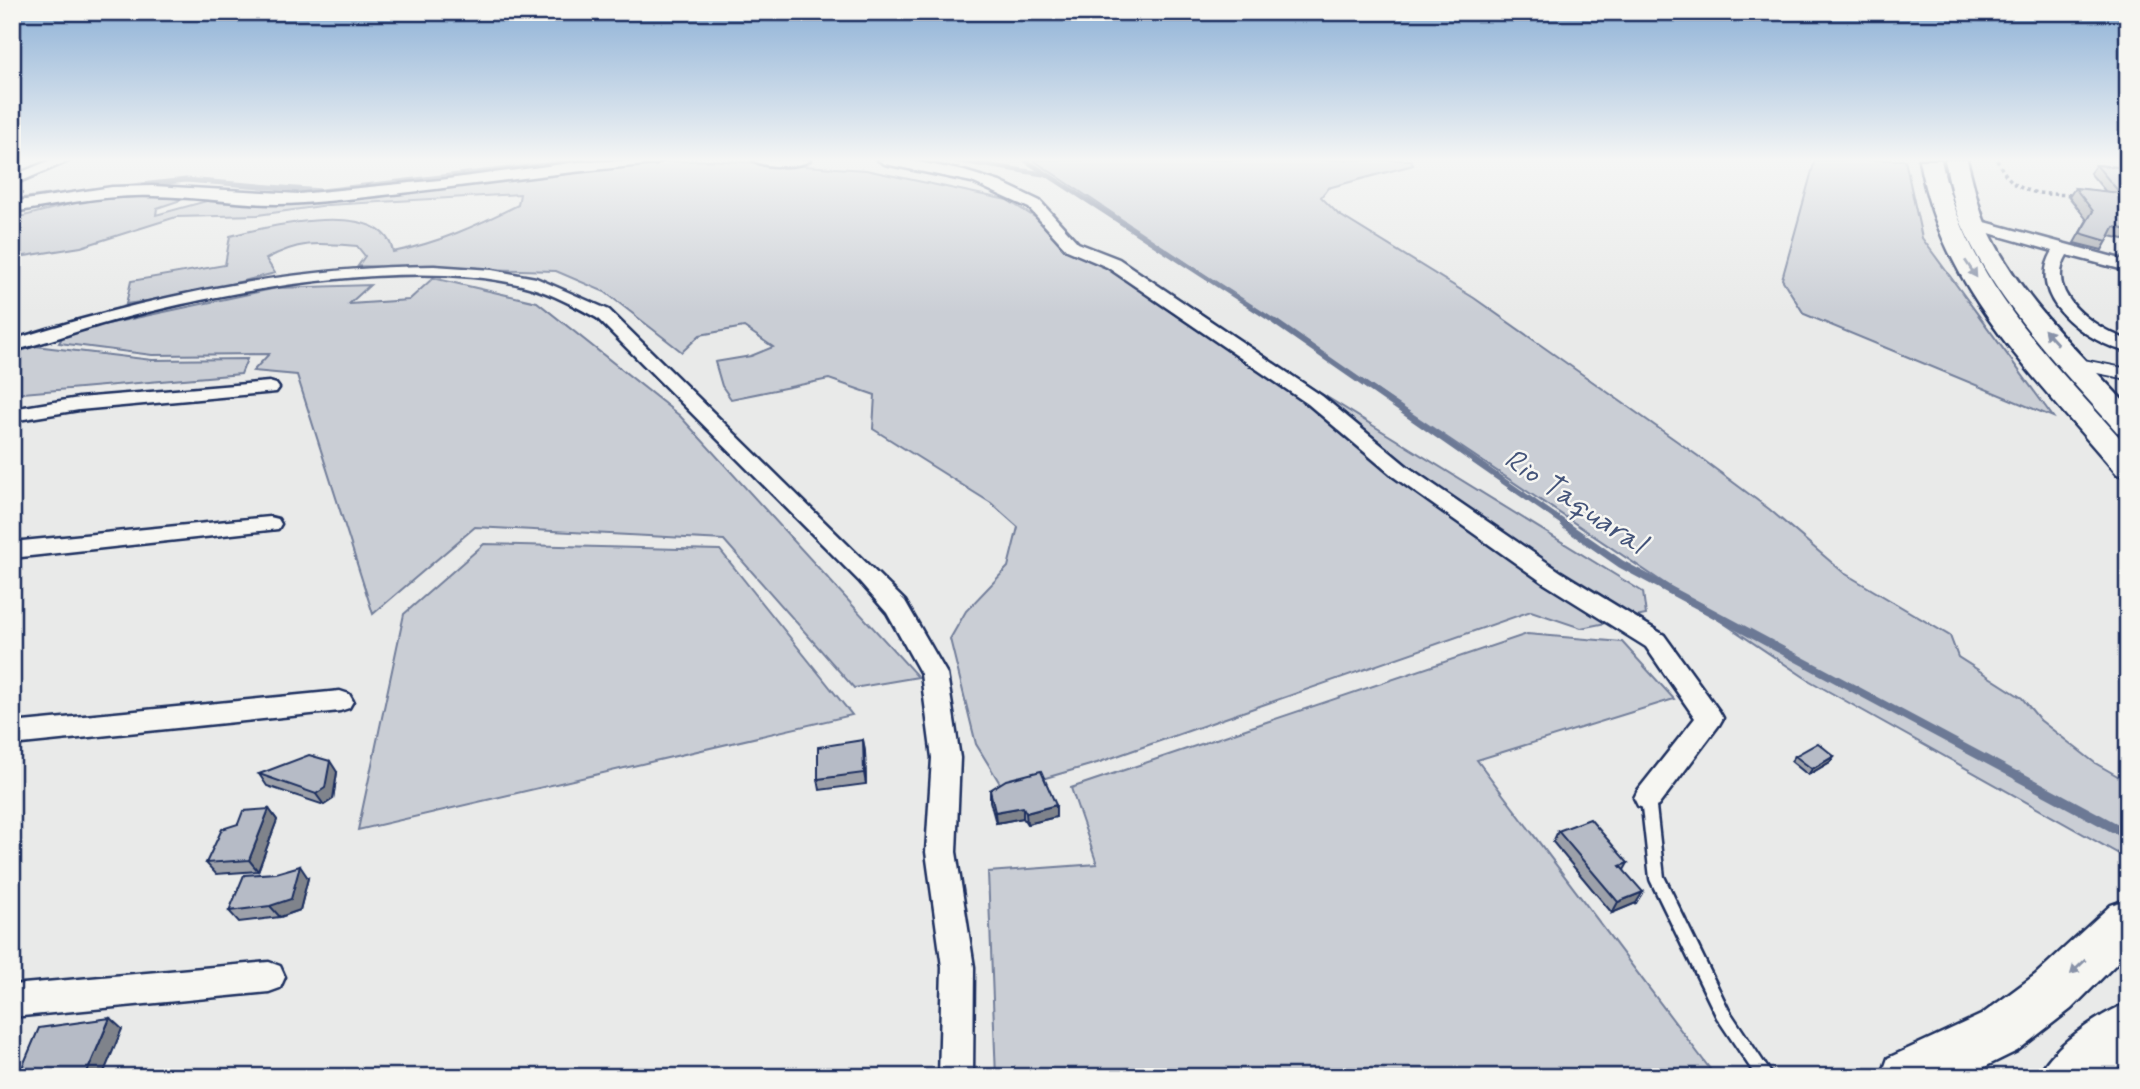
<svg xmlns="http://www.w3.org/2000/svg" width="2140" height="1089" viewBox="0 0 2140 1089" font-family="Mynerve,sans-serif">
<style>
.green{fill:#caced5;stroke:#727e9a;stroke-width:2}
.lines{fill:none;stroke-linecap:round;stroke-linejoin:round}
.stream-far3{stroke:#6c7995;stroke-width:5}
.stream-far2{stroke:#6c7995;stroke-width:6}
.stream-far1{stroke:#6c7995;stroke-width:8}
.stream{stroke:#6c7995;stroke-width:10}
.service-far1-casing{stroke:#1b2f5e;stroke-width:14}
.service-casing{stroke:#1b2f5e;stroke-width:19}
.minor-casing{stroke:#1b2f5e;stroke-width:5}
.primary-casing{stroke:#1b2f5e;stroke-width:5}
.path{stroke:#1b2f5e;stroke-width:3.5;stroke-dasharray:3.5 3.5;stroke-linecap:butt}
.service-far1{stroke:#f6f6f2;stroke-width:10}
.service{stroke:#f6f6f2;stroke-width:14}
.minor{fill:#f6f6f2;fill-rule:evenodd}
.primary{fill:#f6f6f2;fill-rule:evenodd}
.wall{fill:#9da1aa;stroke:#1b2f5e;stroke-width:2}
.shaded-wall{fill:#7f838b;stroke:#1b2f5e;stroke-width:2}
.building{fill:#b6bbc6;stroke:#1b2f5e;stroke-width:2}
.oneway{fill:#8892a8}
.labels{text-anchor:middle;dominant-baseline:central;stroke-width:5;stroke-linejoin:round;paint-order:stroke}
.water-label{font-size:30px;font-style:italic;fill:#44547a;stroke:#f6f6f2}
</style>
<rect width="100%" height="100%" fill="#e9eae9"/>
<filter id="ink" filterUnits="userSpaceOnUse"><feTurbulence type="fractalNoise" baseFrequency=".0143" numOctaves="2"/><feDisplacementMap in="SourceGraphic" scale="14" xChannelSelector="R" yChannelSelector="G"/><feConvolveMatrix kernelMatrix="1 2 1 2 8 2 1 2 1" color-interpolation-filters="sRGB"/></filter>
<g filter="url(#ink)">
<g class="green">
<path d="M 710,160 L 866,170 L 1007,200 L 1643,592 L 1646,615 L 1581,628 L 1531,611 L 1097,763 L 1004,790 L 976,744 L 950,639 L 966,611 L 1008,567 L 1018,527 L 991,503 L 873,429 L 875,395 L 829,379 L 731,399 L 722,386 L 715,362 L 751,356 L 773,347 L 744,327 L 700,335 L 682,352 L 605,292 L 556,271 L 358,266 L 365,256 L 357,246 C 320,243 300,240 266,259 L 275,273 L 184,296 L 126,304 L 131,281 L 225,265 L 230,236 C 269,226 383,198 393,252 C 438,243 476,226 518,205 L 520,194 L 328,205 L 258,215 L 176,217 L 81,247 L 12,258 L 12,219 L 86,200 L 189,194 L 187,198 L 157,208 L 156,215 L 221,197 L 418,188 L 578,166 Z"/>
<path d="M 1033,160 L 1411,160 L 1413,165 L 1328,188 L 1321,197 L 1338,214 L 1474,298 L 1698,456 L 1769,509 L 1844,573 L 1950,636 L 1958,657 L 2022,698 L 2040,720 L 2095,763 L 2128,782 L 2128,859 L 1810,681 Z"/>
<path d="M 1815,160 L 1905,160 L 1922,238 L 2053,417 L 1804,314 L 1782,279 Z"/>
<path d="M 433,278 L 537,302 L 680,416 L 918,677 L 854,688 L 724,540 L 475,527 L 373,614 L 297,375 L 253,371 L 269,354 L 152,355 L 59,343 L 65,333 L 277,288 L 370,285 L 349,304 L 409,300 Z"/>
<path d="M 35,346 L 152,360 L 247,359 L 241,374 L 12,394 L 12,354 Z"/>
<path d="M 484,544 L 720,550 L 852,715 L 358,830 L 404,614 Z"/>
<path d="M 1527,634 L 1622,642 L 1674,699 L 1477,760 L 1710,1069 L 1690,1077 L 996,1077 L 988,872 L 1097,864 L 1071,788 Z"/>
</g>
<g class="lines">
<g class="stream-far3">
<path d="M 954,160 L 1043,174"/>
<path d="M 1025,160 L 1278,324"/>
<path d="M 114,188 L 186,180 L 321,191 L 588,160"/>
<path d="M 12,201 L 57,195"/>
</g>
<path class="stream-far2" d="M 1275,322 L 1568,526"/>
<path class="stream-far1" d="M 1565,525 L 1621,564 L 2021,778"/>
<path class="stream" d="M 2018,776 L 2128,835"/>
<g class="service-far1-casing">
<path id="service-far1" d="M 2078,364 L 2128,374"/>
</g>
<g class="service-casing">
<path id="service" d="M 1648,798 L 1657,878 L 1723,1014 L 1765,1077"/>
</g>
<g class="minor-casing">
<g id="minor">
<path d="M 51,160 L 71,160 L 12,185 L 12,176 Z"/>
<path d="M 663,160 L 656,164 C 538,173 421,194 303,203 C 254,207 203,197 154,196 C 107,194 59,205 12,212 L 12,202 L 112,187 L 153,186 L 299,194 L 440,180 L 578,162 Z"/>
<path d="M 753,160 L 810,160 C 800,168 763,168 753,160 Z"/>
<path d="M 878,160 L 908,160 L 964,171 L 1000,182 L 1040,201 L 1078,243 L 1119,259 L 1322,396 L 1408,467 L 1561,572 L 1664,635 L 1719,711 L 1723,718 L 1719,725 L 1658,806 L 1648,810 L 1638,806 L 1634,798 L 1638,790 L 1695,718 L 1646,647 L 1545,584 L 1394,477 L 1308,404 L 1107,267 L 1067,250 L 1029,208 L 972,182 L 885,164 Z"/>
<path d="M 1974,219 L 2128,261 L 2128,271 L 2067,255 C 2043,295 2095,328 2128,340 L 2128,352 C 2086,342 2024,298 2053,251 L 1968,227 L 1966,224 Z"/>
<path d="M 434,266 L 492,270 L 536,278 L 609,310 L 905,601 L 947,674 L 960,758 L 956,852 L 974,967 L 973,1077 L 939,1077 L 942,967 L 926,852 L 932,758 L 921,674 L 887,613 L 860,582 L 597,318 C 575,306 553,294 529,287 C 415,255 222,291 109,322 C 76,331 45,343 12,351 L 12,340 C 150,296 290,267 434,266 Z"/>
<path d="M 269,382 L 276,384 L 279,388 L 276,392 L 79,410 L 12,421 L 12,409 L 79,398 Z"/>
<path d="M 270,517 L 278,519 L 281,524 L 278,529 L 12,558 L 12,542 Z"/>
<path d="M 340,691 L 349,694 L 353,701 L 349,708 L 340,711 L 12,745 L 12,723 Z"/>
<path d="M 269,962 L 280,966 L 285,977 L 280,988 L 269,992 L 12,1017 L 12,985 Z"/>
</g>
</g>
<g class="primary-casing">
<g id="primary">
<path d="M 1919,160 L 1941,160 C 1967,282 2049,357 2128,447 L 2128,477 L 2117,474 C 2035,376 1942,290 1919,160 Z"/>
<path d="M 1945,160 L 1967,160 C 1973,181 1977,203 1985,223 C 2016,294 2076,349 2128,406 L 2128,434 L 2117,432 C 2061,368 1998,306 1963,227 C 1953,206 1950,183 1945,160 Z"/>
<path d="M 2128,899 L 2128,952 L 2071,1009 L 2017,1051 L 1964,1077 L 1881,1077 L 1888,1058 L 1981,1015 L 2035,975 L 2111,905 Z"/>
<path d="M 2128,1003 L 2128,1060 L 2106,1077 L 2038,1077 C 2050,1047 2098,1015 2128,1003 Z"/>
</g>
</g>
<path class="path" d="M 1997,160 C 2015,197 2037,193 2074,195"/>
<use href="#service-far1" class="service-far1"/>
<use href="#service" class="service"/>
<use href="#minor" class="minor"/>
<use href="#primary" class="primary"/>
</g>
<g class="wall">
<path d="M 2096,165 L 2128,168 L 2128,240 L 2110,236 L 2102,250 L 2074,243 L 2087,220 L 2069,197 L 2075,188 L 2106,192 L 2090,173 Z"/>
<path d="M 863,740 L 865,752 L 866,784 L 820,790 L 818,779 Z"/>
<path d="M 1795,756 L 1834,756 L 1830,762 L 1808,775 L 1791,761 Z"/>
<path d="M 337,772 L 333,799 L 324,805 L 267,786 L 259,774 Z"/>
<path d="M 990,790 L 1056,805 L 1056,817 L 1027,824 L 1023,818 L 996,823 L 990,801 Z"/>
<path d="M 269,809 L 277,820 L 258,871 L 216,874 L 206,863 L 238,824 Z"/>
<path d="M 1558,831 L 1628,863 L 1624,870 L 1636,903 L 1612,913 L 1553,842 Z"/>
<path d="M 308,878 L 300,910 L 280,917 L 239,922 L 229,911 Z"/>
</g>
<g class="shaded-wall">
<path d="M 863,740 L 865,752 L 866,784 L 864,773 Z"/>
<path d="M 1834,756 L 1830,762 L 1808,775 L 1812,769 Z"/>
<path d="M 330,761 L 337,772 L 333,799 L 324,805 L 316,794 Z"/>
<path d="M 1056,805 L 1056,817 L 1027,824 L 1026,813 Z"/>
<path d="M 1023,807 L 1023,818 L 996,823 L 995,812 Z"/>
<path d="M 269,809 L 277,820 L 258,871 L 249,860 Z"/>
<path d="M 300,866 L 308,878 L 300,910 L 280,917 L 270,906 Z"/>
<path d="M 1643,892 L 1636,903 L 1612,913 L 1618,902 Z"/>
<path d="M 110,1018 L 122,1029 L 102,1077 L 85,1077 Z"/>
</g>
<g class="building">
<path d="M 2096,165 L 2128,168 L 2128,230 L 2114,227 L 2107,241 L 2080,233 L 2093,211 L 2075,188 L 2120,193 Z"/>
<path d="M 863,740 L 864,773 L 818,779 L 818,747 Z"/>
<path d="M 1818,743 L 1834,756 L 1812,769 L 1795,756 Z"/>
<path d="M 309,755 L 330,761 L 325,788 L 316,794 L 259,774 Z"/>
<path d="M 1041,771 L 1056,805 L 1026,813 L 1023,807 L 995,812 L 990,790 L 1006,780 Z"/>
<path d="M 269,809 L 249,860 L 206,863 L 222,829 L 238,824 L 243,811 Z"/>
<path d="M 1590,819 L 1628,863 L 1620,866 L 1643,892 L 1618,902 L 1558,831 Z"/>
<path d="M 300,866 L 291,899 L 270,906 L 229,911 L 244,875 L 276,873 Z"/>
<path d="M 110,1018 L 85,1077 L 18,1077 L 39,1028 Z"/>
</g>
<defs><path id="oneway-solid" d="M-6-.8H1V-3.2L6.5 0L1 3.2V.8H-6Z" transform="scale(1.75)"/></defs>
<g class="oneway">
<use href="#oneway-solid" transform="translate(1971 269) rotate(56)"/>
<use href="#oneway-solid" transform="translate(2051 337) rotate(-132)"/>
<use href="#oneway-solid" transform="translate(2078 967) rotate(136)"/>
</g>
</g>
<linearGradient id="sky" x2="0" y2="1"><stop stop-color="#8cb0d6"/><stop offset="0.51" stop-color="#f5f6f5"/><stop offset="1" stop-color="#f5f6f5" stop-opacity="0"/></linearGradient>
<rect width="2140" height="313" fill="url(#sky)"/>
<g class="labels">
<g class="water-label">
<text transform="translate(1575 502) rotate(34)">Rio Taquaral</text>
</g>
</g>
<rect width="2140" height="1089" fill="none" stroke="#f6f6f2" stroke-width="42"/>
<rect x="21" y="21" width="2098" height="1047" fill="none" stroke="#1b2f5e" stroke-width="2.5" filter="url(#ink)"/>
</svg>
